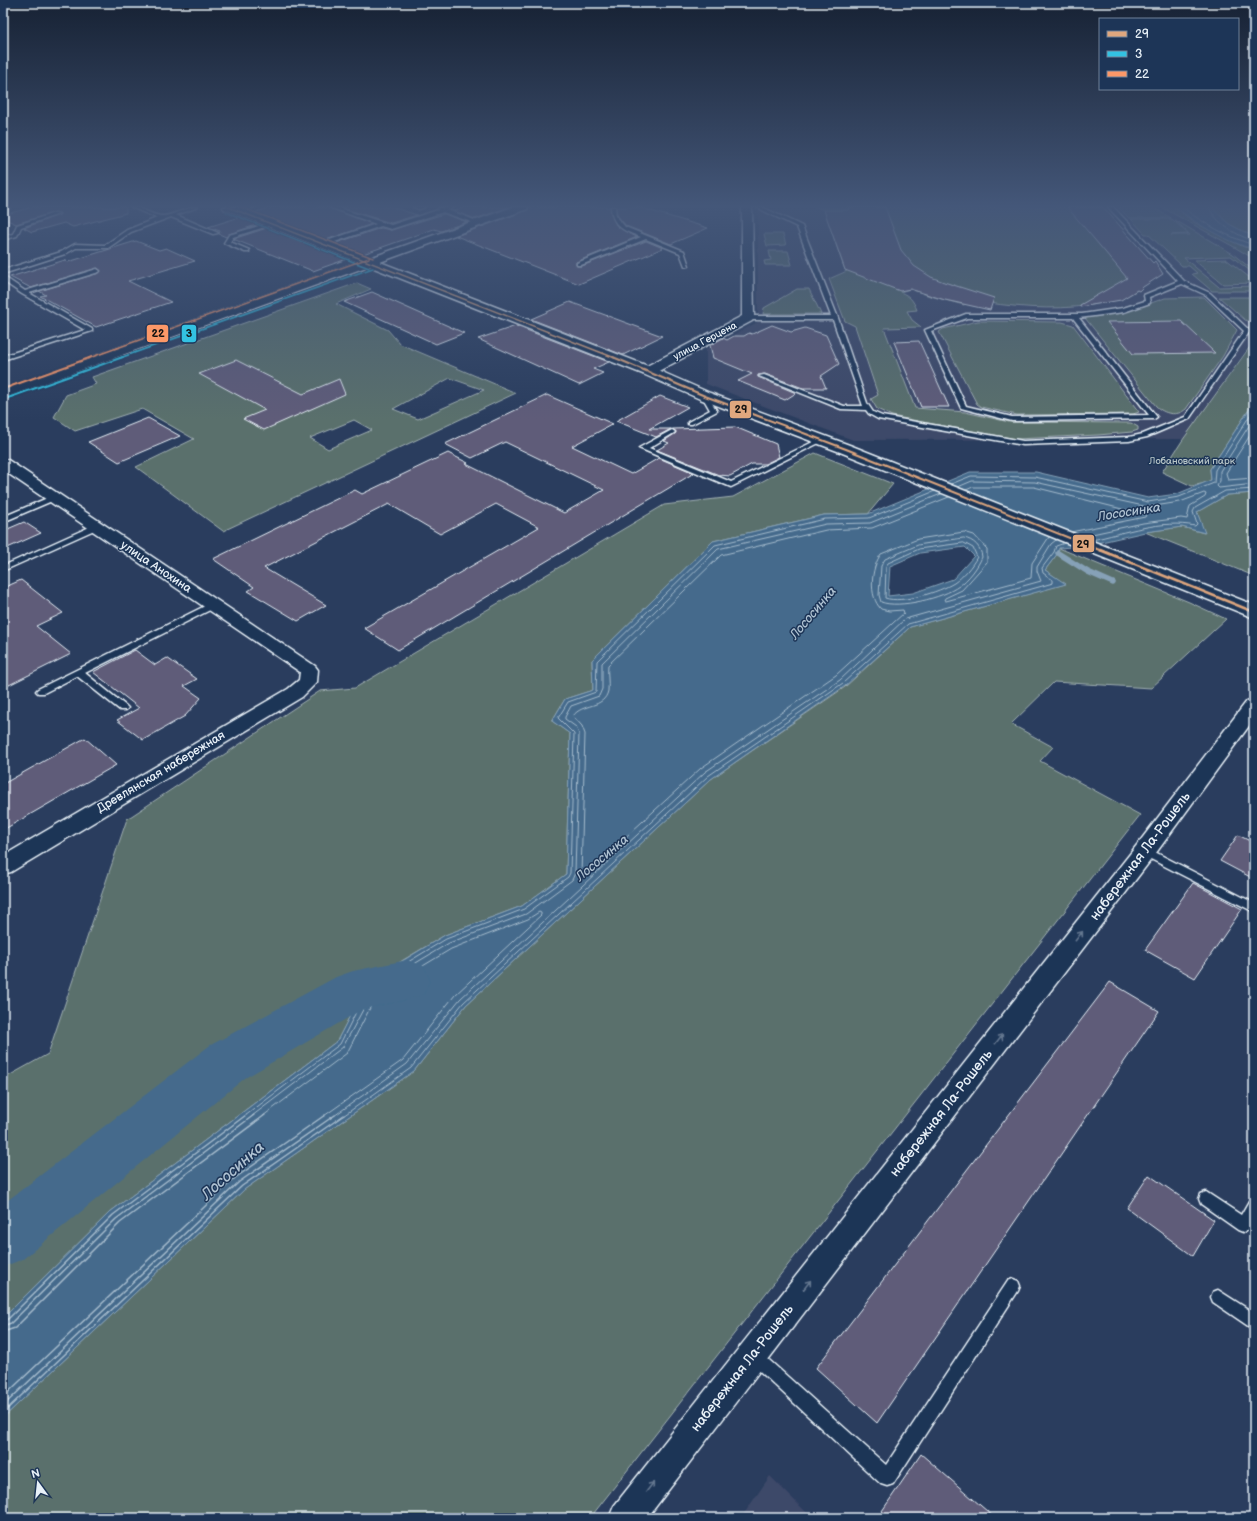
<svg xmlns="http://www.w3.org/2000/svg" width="1257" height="1521" viewBox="0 0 1257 1521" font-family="'Balsamiq Sans',sans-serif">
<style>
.built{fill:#3d4969}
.green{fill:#5a706c;stroke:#a1b0b2;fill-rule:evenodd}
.water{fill:#446b8c;stroke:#86a1b7;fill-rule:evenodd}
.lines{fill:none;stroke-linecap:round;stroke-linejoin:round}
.shore-far1{stroke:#a6bbcd;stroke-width:1}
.shore{stroke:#a6bbcd;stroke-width:1.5}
.stream{stroke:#86a1b7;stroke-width:5.5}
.river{fill:#446b8c;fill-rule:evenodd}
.building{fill:#5f5c79;stroke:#e8f1f8}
.lane-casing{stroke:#e8f1f8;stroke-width:3}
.street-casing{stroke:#e8f1f8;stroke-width:3}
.secondary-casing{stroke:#e8f1f8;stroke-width:3}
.lane{fill:#1d3557;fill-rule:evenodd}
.street{fill:#1d3557;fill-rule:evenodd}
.secondary{fill:#1d3557;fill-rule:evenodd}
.bus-1-far2-casing{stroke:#1d3557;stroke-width:3}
.bus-1-far1-casing{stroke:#1d3557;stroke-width:4}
.bus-1-casing{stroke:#1d3557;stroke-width:5}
.bus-2-far1-casing{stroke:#1d3557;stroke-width:3}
.bus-2-casing{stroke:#1d3557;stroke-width:4}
.bus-3-far1-casing{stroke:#1d3557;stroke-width:3}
.bus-3-casing{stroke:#1d3557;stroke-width:4}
.bus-1-far2{stroke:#dfa77e;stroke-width:1.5}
.bus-1-far1{stroke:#dfa77e;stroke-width:2}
.bus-1{stroke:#dfa77e;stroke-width:2.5}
.bus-2-far1{stroke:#33c2e2;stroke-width:1.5}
.bus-2{stroke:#33c2e2;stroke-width:2}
.bus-3-far1{stroke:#fc9868;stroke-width:1.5}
.bus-3{stroke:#fc9868;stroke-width:2}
.oneway{stroke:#64778f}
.labels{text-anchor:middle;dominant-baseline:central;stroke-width:3;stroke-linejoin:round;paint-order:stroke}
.far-street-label{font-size:10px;fill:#e8f1f8;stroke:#1d3557}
.far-park-label{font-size:10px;fill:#b6c4c7;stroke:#1d3557}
.street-label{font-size:12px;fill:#e8f1f8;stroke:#1d3557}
.water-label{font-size:13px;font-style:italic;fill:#afc2d2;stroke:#1d3557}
.near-street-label{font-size:14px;fill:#e8f1f8;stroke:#1d3557}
.near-water-label{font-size:16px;font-style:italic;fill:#afc2d2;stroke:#1d3557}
.line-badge{stroke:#1d3557;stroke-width:1.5}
.pale-badge-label{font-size:11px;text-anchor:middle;font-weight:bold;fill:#111}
</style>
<rect width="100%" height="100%" fill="#2a3d5e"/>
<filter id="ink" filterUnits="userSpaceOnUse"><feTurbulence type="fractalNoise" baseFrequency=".025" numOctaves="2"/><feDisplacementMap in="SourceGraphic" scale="8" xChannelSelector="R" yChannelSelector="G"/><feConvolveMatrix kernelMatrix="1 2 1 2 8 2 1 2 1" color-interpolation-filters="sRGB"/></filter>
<g filter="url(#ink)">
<g class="built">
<path d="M 787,207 L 1161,207 L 1236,248 L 1254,261 L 1254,339 L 1184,439 L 853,440 L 706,384 L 706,349 L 758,322 L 758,211 Z"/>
<path d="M 770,1476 L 812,1518 L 741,1518 Z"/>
</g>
<g class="green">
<path d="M 816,207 L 1103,207 L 1162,274 C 1152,280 1142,288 1131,294 C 1119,300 1105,302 1092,305 C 1051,311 1011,307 970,300 L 964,305 L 930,296 L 910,289 L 900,292 C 910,296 913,300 917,310 L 907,311 L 912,320 L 921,327 L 884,328 L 915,408 L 965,412 L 1009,422 L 1131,423 L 1138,427 L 1138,430 L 1132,432 L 1098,435 L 1016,439 L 928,423 L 892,416 L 877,409 L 871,399 L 878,395 L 855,326 L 845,321 L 829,279 L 847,271 L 845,270 L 824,210 Z"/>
<path d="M 1118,207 L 1156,209 L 1171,218 L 1129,218 Z"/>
<path d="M 1161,207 L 1175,207 L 1195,223 L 1244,247 L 1254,249 L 1254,259 L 1236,248 Z"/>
<path d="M 1211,207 L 1246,207 L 1254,212 L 1254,237 L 1229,224 Z"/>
<path d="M 1131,219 L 1172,219 L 1188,234 L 1171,235 L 1190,235 L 1175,220 L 1233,254 L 1254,271 L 1254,274 L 1231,256 L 1184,258 L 1219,287 L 1254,286 L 1254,291 L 1212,291 L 1192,274 L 1197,273 L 1189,266 L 1182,266 L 1148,234 L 1145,234 Z"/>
<path d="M 764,234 L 783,234 L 786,245 L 767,246 Z"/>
<path d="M 769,251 L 788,251 L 792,265 L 765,265 L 764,261 L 771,260 Z"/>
<path d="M 1226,259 L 1254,281 L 1254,283 L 1223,284 L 1194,260 Z"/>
<path d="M 357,283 L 371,289 L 336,304 L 388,330 L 400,344 L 516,393 L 223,531 L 136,467 L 194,439 L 142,409 L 75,431 L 54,417 L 66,395 L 96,384 L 92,377 ZM 450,378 L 484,390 L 418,419 L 393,409 ZM 354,420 L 372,430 L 328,449 L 310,438 Z"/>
<path d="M 809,289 L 821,314 L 763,314 L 764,308 L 797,289 Z"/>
<path d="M 1204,297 L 1237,330 L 1223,356 L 1186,409 C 1177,417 1164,414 1156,406 L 1085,318 L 1129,311 L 1165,298 Z"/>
<path d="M 1219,297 L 1254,297 L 1254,323 L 1245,320 Z"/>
<path d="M 978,321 L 1062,322 L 1073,325 L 1139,412 L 1133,414 L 1017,415 L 981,407 L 977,404 L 939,332 L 943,329 Z"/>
<path d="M 1254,341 L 1254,402 L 1210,469 L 1211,480 L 1205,483 L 1192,486 L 1162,472 L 1182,441 Z"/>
<path d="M 815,453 L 893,484 L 868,514 L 824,515 L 713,541 L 592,660 L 593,690 L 565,699 L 552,721 L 570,734 L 566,874 L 522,906 L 445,935 L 353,990 L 358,1000 L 337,1041 L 110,1212 L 3,1318 L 3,1079 L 48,1054 L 127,819 L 320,691 L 355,688 L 664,505 L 733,497 Z"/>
<path d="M 1254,493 L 1254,576 L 1145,532 L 1182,527 L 1204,533 L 1197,512 L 1227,495 Z"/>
<path d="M 1059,548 L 1189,602 L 1226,619 L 1151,688 L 1054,682 L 1011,724 L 1053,747 L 1040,761 L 1140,815 L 590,1518 L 3,1518 L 3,1418 L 245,1189 L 414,1071 L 466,1005 L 711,779 L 845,687 L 910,627 L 1065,584 L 1045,570 L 1058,553 Z"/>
</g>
<g class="water">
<path d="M 1175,207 L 1211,207 L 1229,224 L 1254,237 L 1254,249 C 1226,242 1198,225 1175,207 Z"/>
<path d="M 1254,402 L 1254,493 L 1227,495 L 1197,512 L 1205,533 L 1182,527 L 1145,532 L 1084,546 L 1059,548 L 1058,553 L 1045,570 L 1066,584 L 910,627 L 845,686 L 711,779 L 466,1005 L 414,1071 L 245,1189 L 3,1418 L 3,1318 L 110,1212 L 337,1041 L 358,1000 L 353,991 L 445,935 L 522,906 L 566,874 L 570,734 L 552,721 L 565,699 L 593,690 L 592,660 L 713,541 L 824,515 L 868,514 L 970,472 L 1036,472 L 1148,498 L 1177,494 L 1211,480 L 1210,469 ZM 965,547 L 974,556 L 953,579 L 913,593 L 888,596 L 890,566 L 920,553 Z"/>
</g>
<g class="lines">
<g class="shore-far1">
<path d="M 1182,207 C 1204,224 1228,237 1254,245"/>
<path d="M 1209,207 C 1215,223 1238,236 1254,241"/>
<path d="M 1254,418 L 1220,471 L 1220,481 L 1217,486 L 1219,488 L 1254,484"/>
<path d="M 1254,429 L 1226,473 L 1228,480 L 1254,478"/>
<path d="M 951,484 L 971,476 L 1035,477 L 1148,502 L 1179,497 L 1214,483 L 1215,470 L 1254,409"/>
<path d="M 958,487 L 972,481 L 1035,482 L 1148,507 L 1180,502 L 1204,493 L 1206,494 L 1205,497 L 1190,506 L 1187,519 L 1181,518 L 1143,523 L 1083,536"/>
<path d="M 966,490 L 973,487 L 1034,487 L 1146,515 L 1145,517 L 1071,532"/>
<path d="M 949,497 L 872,528 L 826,530 L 721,555 L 608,665 C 607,674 609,682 608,691 C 604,709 582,703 573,716 L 582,726 L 585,734 L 581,875 L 584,875 L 701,768 L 836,675 L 904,613 L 903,610 L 889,611 L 881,609 C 868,596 871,568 881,554 L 918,539 L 964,532 L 974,535 L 987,549 L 987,562 L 962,590 L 945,598 L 944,600 L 946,601 L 1031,578 L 1032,563 L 1049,537"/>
<path d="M 964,538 C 974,540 981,547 982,557 C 978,567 968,580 959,586 C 943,598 899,609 881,602 L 879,595 L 881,566 L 885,559 L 918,545 Z"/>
<path d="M 1092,540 C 1124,533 1162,519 1195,526 L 1197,524 L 1193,512 L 1195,508 L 1225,491 L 1254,489"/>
<path d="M 964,543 L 973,548 L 977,557 C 972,566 963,577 954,583 C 939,592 902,604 885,598 L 886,566 L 888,563 L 919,549 Z"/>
<path d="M 245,1116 L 340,1044 L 361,1002 L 360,991 L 446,939 L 524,909 L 568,877 L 570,873 L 574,734 L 558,718 L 568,702 L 596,692 L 597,661 L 715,545 L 825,519 L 869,518 L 935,491"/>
<path d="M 252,1116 L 343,1047 L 366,1004 L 366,993 L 449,943 L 526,914 L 572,880 L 575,873 L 579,734 L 576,727 L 565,719 L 565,717 L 571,706 L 599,696 L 602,689 L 602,663 L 718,549 L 826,524 L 870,523 L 941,494"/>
<path d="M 263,1116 L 347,1053 L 371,1006 L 373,996 L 451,949 L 528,919 L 539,912 L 541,913 L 541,915 L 455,995 L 403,1060 L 324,1116"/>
<path d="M 334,1116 L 407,1064 L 460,999 L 705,772 L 840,680 L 905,619 L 1041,581 L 1037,571 L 1037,567 L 1051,544 L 1056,540"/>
<path d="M 343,1116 L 411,1068 L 463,1003 L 708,776 L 843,683 L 908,624 L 1053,583 L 1053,580 L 1043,573 L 1042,568 L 1054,552 L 1056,546 L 1065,543"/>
</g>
<g class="shore">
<path d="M 3,1321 L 8,1319 L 113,1215 L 246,1115"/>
<path d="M 3,1326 L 11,1323 L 116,1219 L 254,1115"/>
<path d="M 3,1332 L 15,1328 L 120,1223 L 265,1115"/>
<path d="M 3,1397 L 235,1178 L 325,1115"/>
<path d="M 3,1406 L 239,1182 L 335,1115"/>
<path d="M 3,1413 L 242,1186 L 344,1115"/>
</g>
<path class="stream" d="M 1058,553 L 1088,572 L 1113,583"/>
<path class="river" d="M 407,960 L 424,966 L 430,980 L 424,994 L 407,1000 L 363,1009 L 245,1078 L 23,1259 L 3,1267 L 3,1204 L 209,1046 L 336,977 L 353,971 Z"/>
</g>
<g class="building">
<path d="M 27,207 L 126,207 L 126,213 L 73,227 L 64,223 L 32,232 L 24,228 L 59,215 L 60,213 L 55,212 L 16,224 L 3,218 L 3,215 L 29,208 Z"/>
<path d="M 273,207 L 328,207 L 372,224 L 326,240 L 255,212 Z"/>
<path d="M 339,207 L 392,207 L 417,215 L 391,223 Z"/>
<path d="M 465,207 L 509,207 L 475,219 L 454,211 Z"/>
<path d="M 529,207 L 610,207 L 611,214 L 616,225 L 624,231 L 637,237 L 576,262 L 576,265 L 577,266 L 582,266 L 646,241 L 663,248 L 579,284 L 456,236 L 528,210 Z"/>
<path d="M 616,207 L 638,207 L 708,228 L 671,244 L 626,226 L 617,215 Z"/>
<path d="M 849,207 L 885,207 L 901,250 L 914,266 L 931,277 L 944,282 L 994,298 L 990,310 L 945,300 L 910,289 L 900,291 L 845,270 L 824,210 L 848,210 Z"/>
<path d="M 1067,207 L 1103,207 L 1153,263 L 1155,261 L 1163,274 L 1143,287 L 1139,291 L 1137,290 L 1121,300 L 1080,307 L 1080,305 L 1127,278 Z"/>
<path d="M 444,214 L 467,222 L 441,231 L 434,229 L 363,254 L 336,243 L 381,228 L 391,230 Z"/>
<path d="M 240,217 L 259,224 L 229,234 L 226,237 L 219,234 L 220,231 L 208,227 Z"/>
<path d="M 267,228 L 347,259 L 313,271 L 233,239 Z"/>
<path d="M 136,241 L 159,250 L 166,248 L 195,261 L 128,281 L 171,302 L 96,327 L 40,296 L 46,295 L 39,291 L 99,273 L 101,271 L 98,268 L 31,288 L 10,277 L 65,260 L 68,262 Z"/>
<path d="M 372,292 L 464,333 L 436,344 L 344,302 Z"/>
<path d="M 570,302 L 662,336 L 623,355 L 531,319 Z"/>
<path d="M 1181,321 L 1215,353 L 1133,354 L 1107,322 Z"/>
<path d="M 772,325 L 791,332 L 805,328 L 826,335 L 839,364 L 821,376 L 826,388 L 803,388 L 765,374 L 758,375 L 758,377 L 796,393 L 785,400 L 738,381 L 752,374 L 713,358 L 710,345 L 723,338 L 727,340 L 734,336 L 744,336 L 749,333 L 752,334 Z"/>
<path d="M 516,326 L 609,362 L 593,369 L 603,373 L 579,385 L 478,339 Z"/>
<path d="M 919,341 L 949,407 L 921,407 L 894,342 Z"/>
<path d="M 236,360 L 303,394 L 339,379 L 345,394 L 264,430 L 243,419 L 265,410 L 199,374 Z"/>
<path d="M 547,395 L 613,424 L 572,446 L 631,474 L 659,458 L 694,473 L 398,650 L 364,628 L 539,527 L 496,504 L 440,534 L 389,504 L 264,568 L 326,605 L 298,621 L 248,591 L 254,587 L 213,559 L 355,490 L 362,494 L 448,453 L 468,463 L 466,464 L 564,513 L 604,490 L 505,442 L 472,458 L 445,444 Z"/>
<path d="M 660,396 L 688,407 L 649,429 L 671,429 L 656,437 L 616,421 Z"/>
<path d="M 148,418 L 180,436 L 119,462 L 88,442 Z"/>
<path d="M 735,427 L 776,444 L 779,457 L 765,464 L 752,464 L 730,476 L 719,475 L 657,450 L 669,443 L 664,441 L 676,433 L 673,429 Z"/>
<path d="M 24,522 L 41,533 L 3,550 L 3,531 Z"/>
<path d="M 21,580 L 63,613 L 36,626 L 71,654 L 3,688 L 3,588 Z"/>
<path d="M 135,650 L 155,665 L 167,658 L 197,679 L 184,686 L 201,698 L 185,716 L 143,740 L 117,720 L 139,708 L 93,672 Z"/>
<path d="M 85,738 L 116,765 L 3,830 L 3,784 Z"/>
<path d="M 1238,835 L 1254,843 L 1254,879 L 1220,861 Z"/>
<path d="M 1193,883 L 1242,909 L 1195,978 L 1145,950 Z"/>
<path d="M 1110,982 L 1159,1011 L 877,1423 L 816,1368 Z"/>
<path d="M 1149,1175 L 1214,1220 L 1193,1256 L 1127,1208 Z"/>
<path d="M 921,1454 L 995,1518 L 889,1518 L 882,1511 Z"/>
</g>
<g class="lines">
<g class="lane-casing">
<g id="lane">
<path d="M 131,207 C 142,207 150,215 161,216 C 170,217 187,207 198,207 L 176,215 L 218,233 L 213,234 L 171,217 L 131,232 L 108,248 L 76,248 L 65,254 L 3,274 L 3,270 L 61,252 L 75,244 L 105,245 L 127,230 L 157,218 Z"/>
<path d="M 248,207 L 255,207 L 238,212 L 236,211 Z"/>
<path d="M 329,207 L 335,207 L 391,225 L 438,210 L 438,208 L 454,207 L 448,210 L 482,223 L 477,224 L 443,212 L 391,229 L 381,226 L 323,246 L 321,245 L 321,243 L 376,224 Z"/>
<path d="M 413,207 L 425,207 L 419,209 Z"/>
<path d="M 611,207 L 615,207 L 616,216 L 625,227 L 684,251 L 689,266 L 685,266 L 680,253 L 646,239 L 581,265 L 577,265 L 577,263 L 641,237 C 625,231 612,227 611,207 Z"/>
<path d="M 756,207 L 762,207 L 802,226 L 838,318 L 867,403 L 873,412 L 882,416 L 1023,441 L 1129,437 L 1143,434 L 1185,417 L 1244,331 L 1206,295 L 1182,284 L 1149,297 L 1150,303 L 1124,312 L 1079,318 L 1156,416 L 1157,417 L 1154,419 L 1012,421 L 961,408 L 925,330 L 966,314 L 1082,314 L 1123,308 L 1145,301 L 1144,295 L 1178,281 L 1108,207 L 1113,207 L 1184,281 L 1210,293 L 1250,331 L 1189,419 L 1147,437 L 1129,441 L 1023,445 L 878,419 L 869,414 L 866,410 L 841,409 L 759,376 L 764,375 L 844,406 L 863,406 L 833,320 L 748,320 L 745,318 L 748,316 L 831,316 L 797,227 ZM 967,318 L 1073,318 L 1149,415 L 1012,417 L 966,406 L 931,331 Z"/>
<path d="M 55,213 L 59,214 L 21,227 L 17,236 L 3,240 L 3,236 L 13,234 L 17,225 Z"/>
<path d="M 269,223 L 274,224 L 233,237 L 230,242 L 249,250 L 249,252 L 245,252 L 224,243 L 229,235 Z"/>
<path d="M 97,269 L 100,271 L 99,272 L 29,293 L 92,329 L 92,331 L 3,360 L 3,356 L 85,330 L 22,294 L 3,281 L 3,276 L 25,291 Z"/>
<path d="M 705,394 L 707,395 L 717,411 L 692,424 L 688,424 L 688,422 L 710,410 L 702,396 Z"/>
<path d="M 672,430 L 675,432 L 674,433 L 649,448 L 731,482 L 819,439 L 823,439 L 825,440 L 731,487 L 639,448 Z"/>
<path d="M 52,496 L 58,496 L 59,498 L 3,522 L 3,517 Z"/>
<path d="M 94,525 L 100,525 L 101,527 L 3,571 L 3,566 Z"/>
<path d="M 213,602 L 217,605 L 216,607 L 85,673 L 126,706 L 128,708 L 126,710 L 120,710 L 77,676 L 44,693 L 38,693 L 36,691 L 38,689 Z"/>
<path d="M 1145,847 L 1254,903 L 1254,912 L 1141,854 L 1140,851 L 1141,848 Z"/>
<path d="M 1206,1192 L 1241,1215 L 1249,1201 L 1254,1199 C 1254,1211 1256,1227 1243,1232 L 1238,1230 L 1201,1204 L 1199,1199 L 1201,1194 Z"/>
<path d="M 1013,1279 L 1018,1281 L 1020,1286 L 1018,1291 L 893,1484 L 887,1486 L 881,1484 L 749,1361 L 746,1356 L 749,1351 L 754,1348 L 759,1351 L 886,1465 L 1008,1281 Z"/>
<path d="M 1218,1290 L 1254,1313 L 1254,1330 L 1213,1302 L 1211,1297 L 1213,1292 Z"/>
</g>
</g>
<g class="street-casing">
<g id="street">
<path d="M 3,207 L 11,207 L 9,209 L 3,211 Z"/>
<path d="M 742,207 L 752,207 L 754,318 L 752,321 L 653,374 L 643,374 L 642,371 L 643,368 L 742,316 Z"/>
<path d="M 1248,207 L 1254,207 L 1254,210 L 1250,209 Z"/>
<path d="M 3,459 L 8,460 L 315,666 L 318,670 L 317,682 L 302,697 L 11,872 L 3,874 L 3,856 L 288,689 L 299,680 L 300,672 L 3,470 Z"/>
<path d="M 1254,699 L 1254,719 L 1153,857 L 647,1518 L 609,1518 L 614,1506 L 1137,845 L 1247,701 Z"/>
</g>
</g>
<g class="secondary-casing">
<path id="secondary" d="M 223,207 L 237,207 L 370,258 L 513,207 L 528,207 L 527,209 L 380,262 L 653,368 L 710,393 L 852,446 L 1254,605 L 1254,618 L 840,452 L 700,399 L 643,374 L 369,266 L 3,398 L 3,389 L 358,262 L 224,209 Z"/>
</g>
<use href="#lane" class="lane"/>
<use href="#street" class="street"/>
<use href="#secondary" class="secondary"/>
<g class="bus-1-far2-casing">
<path id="bus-1-far2" d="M 228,207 L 615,358"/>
</g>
<g class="bus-1-far1-casing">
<path id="bus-1-far1" d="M 613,357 L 705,396 L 846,449 L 1102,551"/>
</g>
<g class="bus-1-casing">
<path id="bus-1" d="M 1100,550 L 1254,612"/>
</g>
<g class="bus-2-far1-casing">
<g id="bus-2-far1">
<path d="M 226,212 L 369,268"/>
<path d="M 120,358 L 373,268"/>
</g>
</g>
<g class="bus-2-casing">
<path id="bus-2" d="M 5,399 L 123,357"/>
</g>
<g class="bus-3-far1-casing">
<g id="bus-3-far1">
<path d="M 241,207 L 373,258"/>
<path d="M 89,358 L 369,258"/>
</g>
</g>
<g class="bus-3-casing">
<path id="bus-3" d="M 3,389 L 92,357"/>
</g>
<use href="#bus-1-far2" class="bus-1-far2"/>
<use href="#bus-1-far1" class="bus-1-far1"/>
<use href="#bus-1" class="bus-1"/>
<use href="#bus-2-far1" class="bus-2-far1"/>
<use href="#bus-2" class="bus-2"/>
<use href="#bus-3-far1" class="bus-3-far1"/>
<use href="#bus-3" class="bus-3"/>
</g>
<defs><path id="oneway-shaft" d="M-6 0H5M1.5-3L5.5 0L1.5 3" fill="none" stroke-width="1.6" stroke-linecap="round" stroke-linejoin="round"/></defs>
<g class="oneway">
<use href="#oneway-shaft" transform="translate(1079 936) rotate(-52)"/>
<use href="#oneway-shaft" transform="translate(999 1039) rotate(-52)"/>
<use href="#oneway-shaft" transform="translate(807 1285) rotate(-52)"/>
<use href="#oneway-shaft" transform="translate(650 1487) rotate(-52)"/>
</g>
</g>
<linearGradient id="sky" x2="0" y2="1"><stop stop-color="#172234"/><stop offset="0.49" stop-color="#445779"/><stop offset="1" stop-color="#445779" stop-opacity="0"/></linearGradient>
<rect width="1257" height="420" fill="url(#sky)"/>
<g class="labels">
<g class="far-street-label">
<text transform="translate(705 341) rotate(-28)">улица Герцена</text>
</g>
<g class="far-park-label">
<text x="1192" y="461">Лобановский парк</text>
</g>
<g class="street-label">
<text transform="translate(156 567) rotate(34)">улица Анохина</text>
<text transform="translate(161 772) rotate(-31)">Древлянская набережная</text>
</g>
<g class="water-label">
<text transform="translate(1129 512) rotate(-9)">Лососинка</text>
<text transform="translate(813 613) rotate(-50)">Лососинка</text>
<text transform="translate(602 858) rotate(-40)">Лососинка</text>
</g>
<g class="near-street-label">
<text transform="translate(1140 856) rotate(-53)">набережная Ла-Рошель</text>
<text transform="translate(941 1113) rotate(-52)">набережная Ла-Рошель</text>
<text transform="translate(742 1368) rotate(-52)">набережная Ла-Рошель</text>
</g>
<g class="near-water-label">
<text transform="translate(233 1171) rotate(-42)">Лососинка</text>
</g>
</g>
<g class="line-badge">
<rect x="181" y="324" width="16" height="19" rx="4" fill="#33c2e2"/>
<rect x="146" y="324" width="23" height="19" rx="4" fill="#fc9868"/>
<rect x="729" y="400" width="23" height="19" rx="4" fill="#dfa77e"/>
<rect x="1072" y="534" width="23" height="19" rx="4" fill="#dfa77e"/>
</g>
<g class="pale-badge-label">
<text x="189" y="337">3</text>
<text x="158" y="337">22</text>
<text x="741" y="413">29</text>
<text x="1083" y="548">29</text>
</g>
<rect width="1257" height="1521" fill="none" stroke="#1d3557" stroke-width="16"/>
<rect x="8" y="8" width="1241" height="1505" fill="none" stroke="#e8f1f8" stroke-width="1.5" filter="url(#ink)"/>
<rect x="1099" y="18" width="140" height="72" fill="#1d3557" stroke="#6e8097"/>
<rect x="1107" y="31" width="20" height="6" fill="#dfa77e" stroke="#6e8097"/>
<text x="1135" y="38" font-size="12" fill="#e8f1f8">29</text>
<rect x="1107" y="51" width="20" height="6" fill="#33c2e2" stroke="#6e8097"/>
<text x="1135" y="58" font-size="12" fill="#e8f1f8">3</text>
<rect x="1107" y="71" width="20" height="6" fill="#fc9868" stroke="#6e8097"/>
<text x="1135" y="78" font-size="12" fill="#e8f1f8">22</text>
<g transform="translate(38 1483) rotate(345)" stroke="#1d3557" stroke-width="3" paint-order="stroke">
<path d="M0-3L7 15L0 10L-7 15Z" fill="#e8f1f8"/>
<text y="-6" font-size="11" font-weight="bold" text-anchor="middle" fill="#e8f1f8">N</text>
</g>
</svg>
